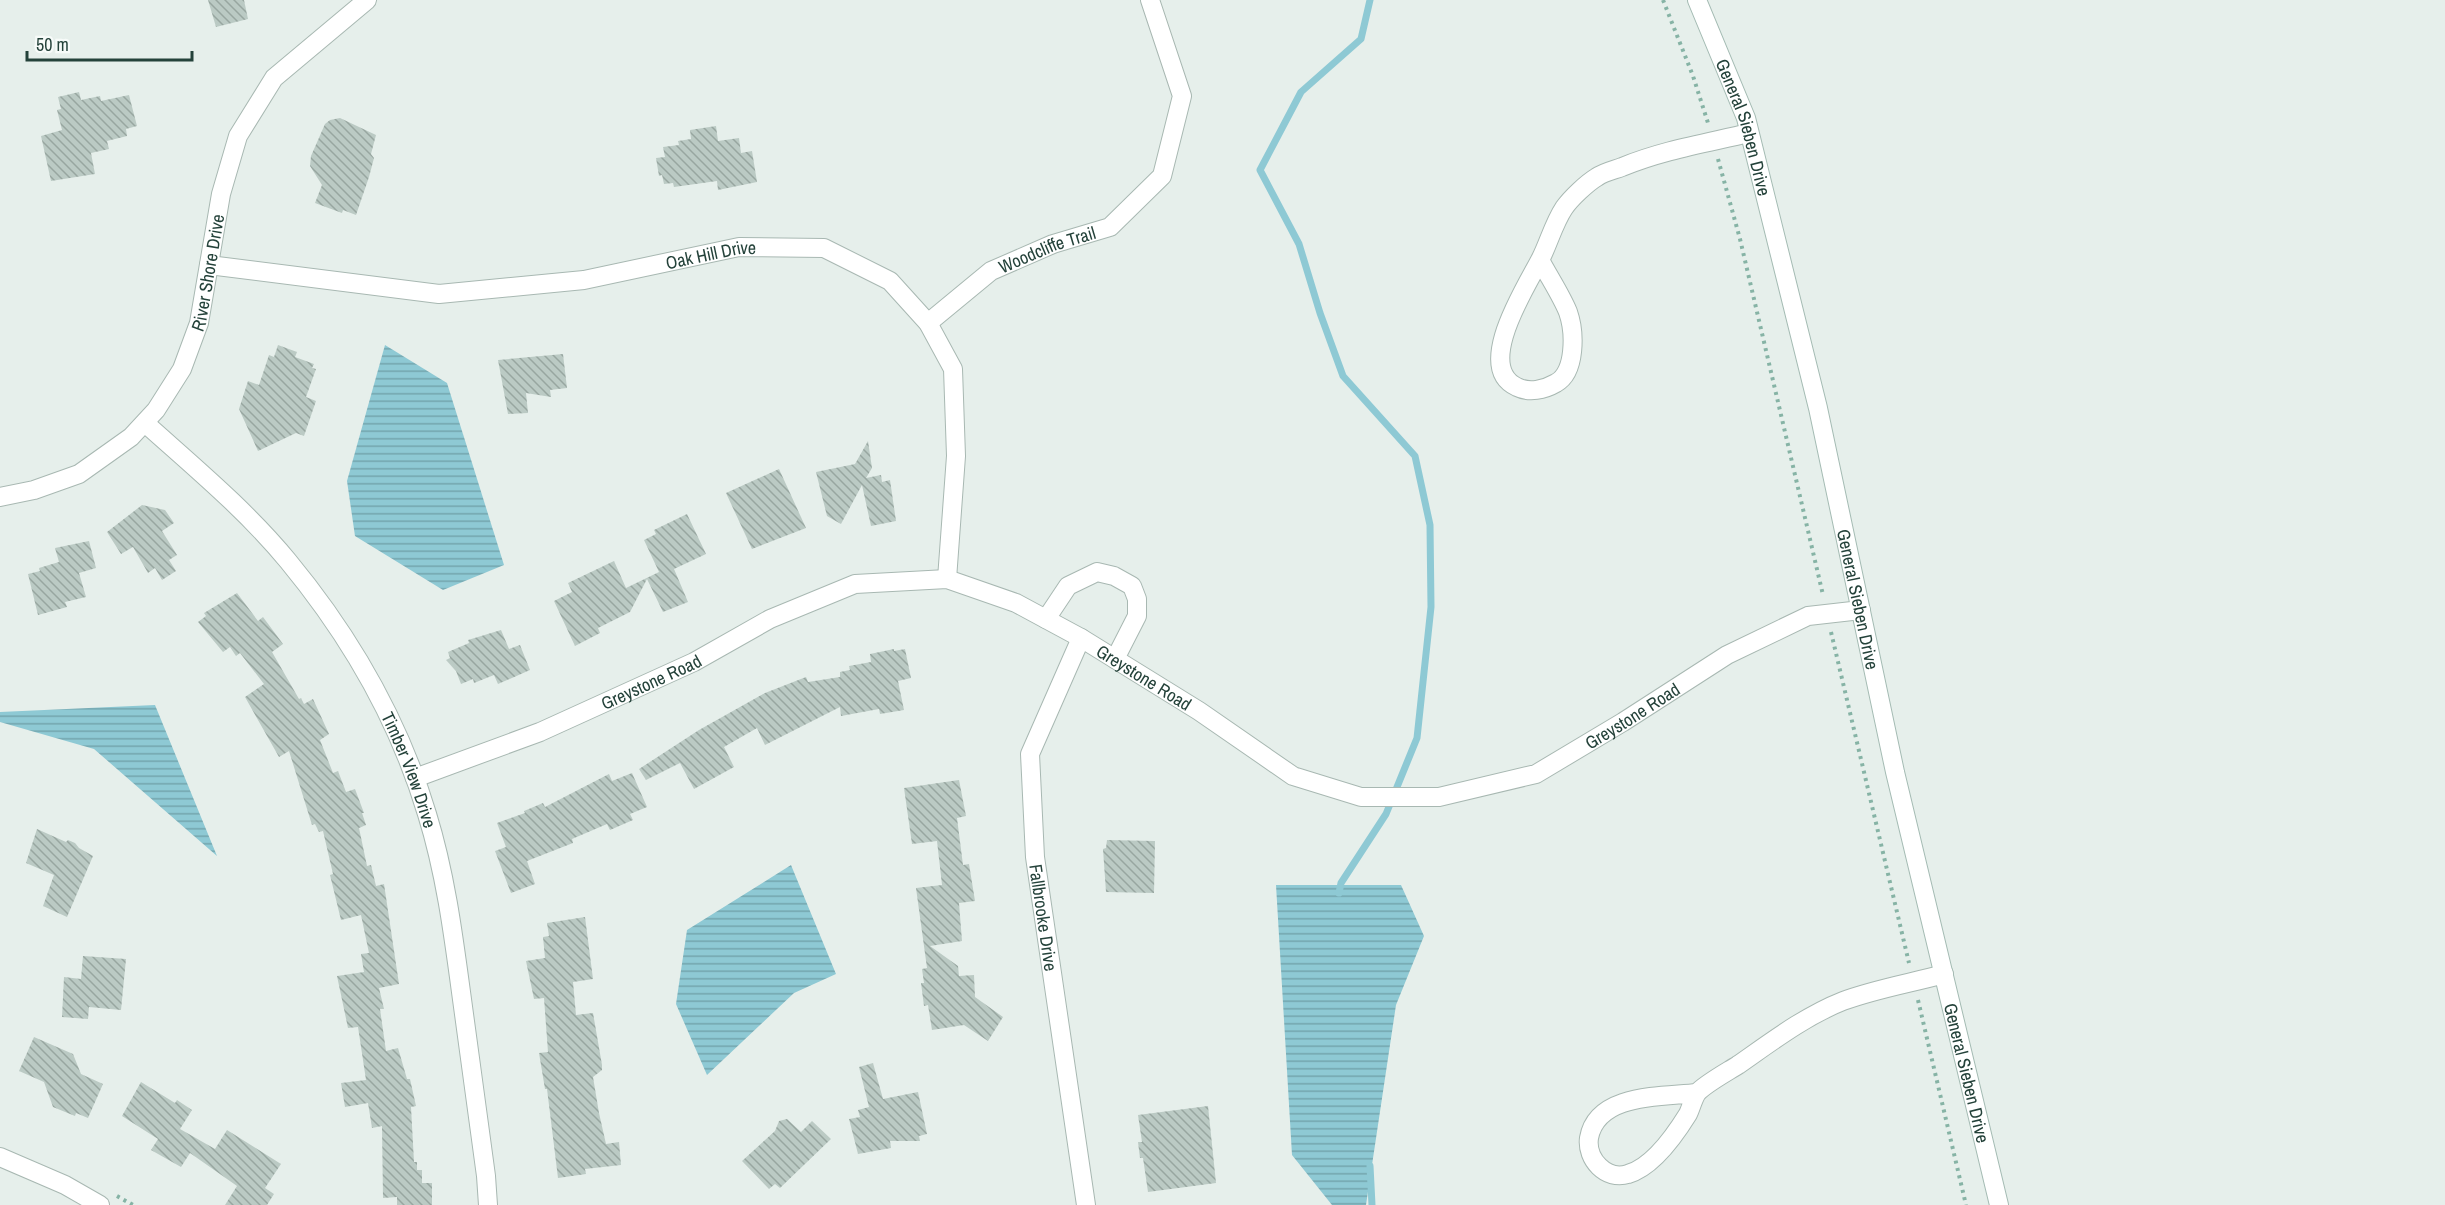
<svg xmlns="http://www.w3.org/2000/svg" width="2445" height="1205" viewBox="0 0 2445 1205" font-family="'Archivo Narrow',sans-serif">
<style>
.water{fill:url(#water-rules)}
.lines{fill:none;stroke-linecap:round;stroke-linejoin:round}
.stream{stroke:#8ec9d4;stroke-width:7}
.building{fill:url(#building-back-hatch)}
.street-casing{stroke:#a8b8b2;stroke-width:20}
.secondary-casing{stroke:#a4bbb3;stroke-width:20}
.path{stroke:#86b3a5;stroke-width:4;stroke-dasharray:3 4.5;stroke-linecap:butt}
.street{stroke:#fff;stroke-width:18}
.secondary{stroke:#fff;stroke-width:18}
.labels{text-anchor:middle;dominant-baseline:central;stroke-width:4.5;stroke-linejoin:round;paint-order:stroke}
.street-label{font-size:18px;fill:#24423a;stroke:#f7fbf9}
</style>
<defs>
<pattern id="water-rules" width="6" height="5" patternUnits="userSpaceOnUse" patternTransform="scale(1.5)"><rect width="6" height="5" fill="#8ec9d4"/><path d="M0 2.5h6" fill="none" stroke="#74a5ad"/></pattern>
<pattern id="building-back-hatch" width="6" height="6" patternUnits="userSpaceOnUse" patternTransform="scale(1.5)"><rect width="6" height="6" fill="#bbcac4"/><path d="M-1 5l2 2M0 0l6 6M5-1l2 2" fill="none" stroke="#98a6a0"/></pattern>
</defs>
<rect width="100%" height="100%" fill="#e6efeb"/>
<g class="water">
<path d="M 385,345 L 447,383 L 504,565 L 443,590 L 355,536 L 347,481 Z"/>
<path d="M 155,705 L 217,856 L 94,749 L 0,722 L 0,712 Z"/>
<path d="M 791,865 L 836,974 L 794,993 L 707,1075 L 676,1004 L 687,930 Z"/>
<path d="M 1276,885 L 1401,885 L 1424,936 L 1396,1005 L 1366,1205 L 1332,1205 L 1292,1155 Z"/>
</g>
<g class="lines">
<g class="stream">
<path d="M 1339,893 L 1341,883 L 1386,814 L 1417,738 L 1431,607 L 1430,525 L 1415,456 L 1343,376 L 1320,313 L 1299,244 L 1260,170 L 1301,92 L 1361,39 L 1370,0"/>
<path d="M 1370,1166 L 1372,1205"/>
</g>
</g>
<g class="building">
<path d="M 208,0 L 244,0 L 248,19 L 216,27 Z"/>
<path d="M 79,92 L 81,100 L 100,96 L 101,101 L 129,95 L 137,126 L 126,129 L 127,136 L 107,141 L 109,149 L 91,153 L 95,174 L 51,181 L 41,136 L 62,130 L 57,110 L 61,109 L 58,97 Z"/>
<path d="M 340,118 L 376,135 L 371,154 L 374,158 L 369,177 L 356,215 L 343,210 L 342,213 L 315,203 L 322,185 L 310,166 L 311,156 L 325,124 L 330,120 Z"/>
<path d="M 716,126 L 718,141 L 739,138 L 741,153 L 752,151 L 757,182 L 718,190 L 717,181 L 674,187 L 673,183 L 664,184 L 662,175 L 659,176 L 656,158 L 665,157 L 663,147 L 679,145 L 678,141 L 691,139 L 690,130 Z"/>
<path d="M 278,345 L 297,352 L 295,357 L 314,364 L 312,368 L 316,369 L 306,397 L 316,401 L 304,436 L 296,433 L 258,451 L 239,409 L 248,381 L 259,385 L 269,355 L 274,357 Z"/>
<path d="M 563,354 L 567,388 L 550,390 L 551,397 L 526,393 L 528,413 L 508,414 L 498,360 Z"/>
<path d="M 868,441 L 872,468 L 866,478 L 881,475 L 882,482 L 890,480 L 896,521 L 871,526 L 862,485 L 841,524 L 827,516 L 816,472 L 855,464 Z"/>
<path d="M 779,469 L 806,528 L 752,549 L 726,493 Z"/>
<path d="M 142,505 L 165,510 L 174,523 L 162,531 L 177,555 L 169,560 L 176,571 L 162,580 L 155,568 L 148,573 L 133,547 L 121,554 L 107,532 Z"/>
<path d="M 687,514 L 706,554 L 674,569 L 688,602 L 663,612 L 647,579 L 630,612 L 598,628 L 600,633 L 575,646 L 554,601 L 572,592 L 568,583 L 614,561 L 626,588 L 659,572 L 644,540 L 656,534 L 654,530 Z"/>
<path d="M 89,541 L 96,568 L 79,573 L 86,597 L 65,602 L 67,607 L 38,615 L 28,574 L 40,571 L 39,568 L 59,562 L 55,548 Z"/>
<path d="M 237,593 L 258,621 L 263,617 L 283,644 L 272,652 L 299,699 L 301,698 L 304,704 L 313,699 L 329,734 L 320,740 L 333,773 L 338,771 L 346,792 L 355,789 L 364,813 L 362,813 L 366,825 L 359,828 L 367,866 L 371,865 L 376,886 L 384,884 L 399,984 L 379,988 L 384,1009 L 380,1009 L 386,1051 L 398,1048 L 407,1079 L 410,1079 L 416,1106 L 411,1107 L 414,1162 L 417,1162 L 417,1170 L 422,1170 L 422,1183 L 432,1183 L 432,1205 L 397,1205 L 397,1197 L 383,1198 L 382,1126 L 372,1128 L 368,1103 L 345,1107 L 341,1083 L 366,1080 L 358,1027 L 348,1028 L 337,976 L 364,972 L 361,954 L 369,953 L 361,915 L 341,920 L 330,875 L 333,874 L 323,831 L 319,832 L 315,824 L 312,825 L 289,751 L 279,757 L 245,697 L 264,684 L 240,653 L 236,656 L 230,647 L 223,652 L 198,622 L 206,616 L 204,613 Z"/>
<path d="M 501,630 L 509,649 L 520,645 L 530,670 L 498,684 L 494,675 L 474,683 L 473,679 L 461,684 L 456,671 L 446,660 L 450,658 L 448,652 L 469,643 L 468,640 Z"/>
<path d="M 894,649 L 894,651 L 905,649 L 911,678 L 898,681 L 904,710 L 880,714 L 879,709 L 841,716 L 840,707 L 765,745 L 757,728 L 724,747 L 734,767 L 694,789 L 680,763 L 646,780 L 639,769 L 699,730 L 765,693 L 806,677 L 808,682 L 840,677 L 840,672 L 850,670 L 849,666 L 871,662 L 870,654 Z"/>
<path d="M 632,773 L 647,807 L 630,814 L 633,820 L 610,830 L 607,824 L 572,839 L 573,843 L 527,861 L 535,884 L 511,893 L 495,851 L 506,847 L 497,823 L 525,813 L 524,811 L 543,803 L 545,807 L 609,774 L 612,781 Z"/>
<path d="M 959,780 L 966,816 L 957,818 L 963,865 L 969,864 L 975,901 L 959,903 L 962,941 L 930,946 L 958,966 L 959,976 L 974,975 L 975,997 L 1003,1017 L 988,1041 L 964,1025 L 932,1030 L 928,1005 L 924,1006 L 921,983 L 924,983 L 922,969 L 927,968 L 916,888 L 942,885 L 937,841 L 912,844 L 904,788 Z"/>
<path d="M 37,829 L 66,842 L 68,840 L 75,843 L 79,848 L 93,856 L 67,917 L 43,906 L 54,875 L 26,863 Z"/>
<path d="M 1107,840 L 1155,841 L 1154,893 L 1106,892 L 1103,849 L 1106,848 Z"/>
<path d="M 585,917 L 593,979 L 573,982 L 576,1015 L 593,1013 L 602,1065 L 602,1070 L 593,1077 L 599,1113 L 606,1144 L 619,1142 L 621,1165 L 585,1169 L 586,1174 L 558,1178 L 547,1089 L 545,1089 L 539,1053 L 548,1052 L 544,998 L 534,999 L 526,961 L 545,958 L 543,937 L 549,936 L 547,923 Z"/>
<path d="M 83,956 L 126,959 L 121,1010 L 89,1007 L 88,1019 L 62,1017 L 64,977 L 81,979 Z"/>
<path d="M 34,1037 L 73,1054 L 81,1074 L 103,1084 L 88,1118 L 76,1113 L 75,1116 L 53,1107 L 44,1082 L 19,1071 Z"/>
<path d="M 873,1063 L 883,1099 L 918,1092 L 927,1134 L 919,1136 L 920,1141 L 890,1141 L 891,1148 L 858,1154 L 849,1119 L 860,1117 L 858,1110 L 869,1107 L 859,1067 Z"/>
<path d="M 141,1082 L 175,1103 L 177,1100 L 192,1110 L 180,1129 L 215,1149 L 227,1130 L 281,1164 L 265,1188 L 274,1194 L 267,1205 L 225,1205 L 237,1186 L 190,1153 L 181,1167 L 151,1150 L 158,1139 L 122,1116 Z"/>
<path d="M 1208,1106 L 1216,1183 L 1148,1192 L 1143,1158 L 1140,1158 L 1138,1142 L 1142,1142 L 1138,1115 Z"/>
<path d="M 787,1119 L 801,1132 L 812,1121 L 831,1139 L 780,1188 L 775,1184 L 769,1189 L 742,1161 L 775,1131 L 779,1121 Z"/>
</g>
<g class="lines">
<g class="street-casing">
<g id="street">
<path d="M 1540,260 C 1549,277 1561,295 1568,312 C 1575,332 1576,372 1556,383 C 1544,390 1529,393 1517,387 C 1473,367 1528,284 1541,258 C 1549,242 1554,223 1564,208 C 1571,198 1587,183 1597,177 C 1604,172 1614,170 1622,167 C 1663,150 1707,143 1749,133"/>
<path id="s1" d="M 209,265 L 439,294 L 584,280 L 739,247 L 824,248 L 890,281 L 928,323 L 953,369 L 956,456 L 947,579"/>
<path id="s2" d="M 928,323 L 991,271 L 1053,244 L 1110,227 L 1162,176 L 1182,96 L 1150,0"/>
<path id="s3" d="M 145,423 C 194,467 246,510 288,561 C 350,636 399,721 427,814 C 445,872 453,932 461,992 C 469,1053 478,1115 486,1176 L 488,1205"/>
<path id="s4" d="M 0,497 L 34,490 L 79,474 L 131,437 L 156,410 L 182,369 L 199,323 L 221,194 L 238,136 L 274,78 L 367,0"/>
<path d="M 1046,619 L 1068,586 L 1097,572 L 1114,576 L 1132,586 L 1137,599 L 1137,616 L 1115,659"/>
<path id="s5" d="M 1081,638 L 1030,754 L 1035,857 L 1086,1205"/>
<path id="s6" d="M 415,778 L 540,732 L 694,662 L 770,619 L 855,584 L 947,579 L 1016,603 L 1081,638 L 1199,711 L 1293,776 L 1361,797 L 1439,797 L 1536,774 L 1623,722 L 1727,655 L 1808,616 L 1861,610"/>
<path d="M 1697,1093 C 1662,1097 1597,1093 1589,1138 C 1586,1159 1606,1181 1628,1174 C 1653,1167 1675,1135 1688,1114 C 1691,1108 1693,1099 1697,1093 C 1705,1084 1727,1072 1738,1065 C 1771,1042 1805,1016 1843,1001 C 1875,989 1911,983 1944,974"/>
<path d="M 0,1157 L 65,1185 L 100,1205"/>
</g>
</g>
<g class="secondary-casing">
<g id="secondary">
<path id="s7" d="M 1697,0 L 1746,118 L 1818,408 L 1895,772 L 1999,1205"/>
</g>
</g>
<g class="path">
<path d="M 1663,0 L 1693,76 L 1708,123"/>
<path d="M 1718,159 L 1740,239 L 1823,595"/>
<path d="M 1831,632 L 1909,963"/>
<path d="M 1918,1000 L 1966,1205"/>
<path d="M 117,1196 L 133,1205"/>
</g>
<use href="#street" class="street"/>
<use href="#secondary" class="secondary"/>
</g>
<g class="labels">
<g class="street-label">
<text stroke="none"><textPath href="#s7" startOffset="136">General Sieben Drive</textPath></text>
<text stroke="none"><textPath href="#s2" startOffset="142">Woodcliffe Trail</textPath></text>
<text stroke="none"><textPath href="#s1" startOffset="507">Oak Hill Drive</textPath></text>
<text stroke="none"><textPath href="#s4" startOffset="332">River Shore Drive</textPath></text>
<text stroke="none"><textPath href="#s7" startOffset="622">General Sieben Drive</textPath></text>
<text stroke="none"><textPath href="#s6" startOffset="795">Greystone Road</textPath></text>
<text stroke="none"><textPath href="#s6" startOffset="255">Greystone Road</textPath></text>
<text stroke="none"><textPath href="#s6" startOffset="1335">Greystone Road</textPath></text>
<text stroke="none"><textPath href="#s3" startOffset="442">Timber View Drive</textPath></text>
<text stroke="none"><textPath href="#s5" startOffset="291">Fallbrooke Drive</textPath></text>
<text stroke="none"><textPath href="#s7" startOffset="1108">General Sieben Drive</textPath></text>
</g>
</g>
<path d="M27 51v9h165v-9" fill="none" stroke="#24423a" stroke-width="3"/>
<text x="36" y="51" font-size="18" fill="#24423a" stroke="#f7fbf9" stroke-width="4.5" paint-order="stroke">50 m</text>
</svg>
